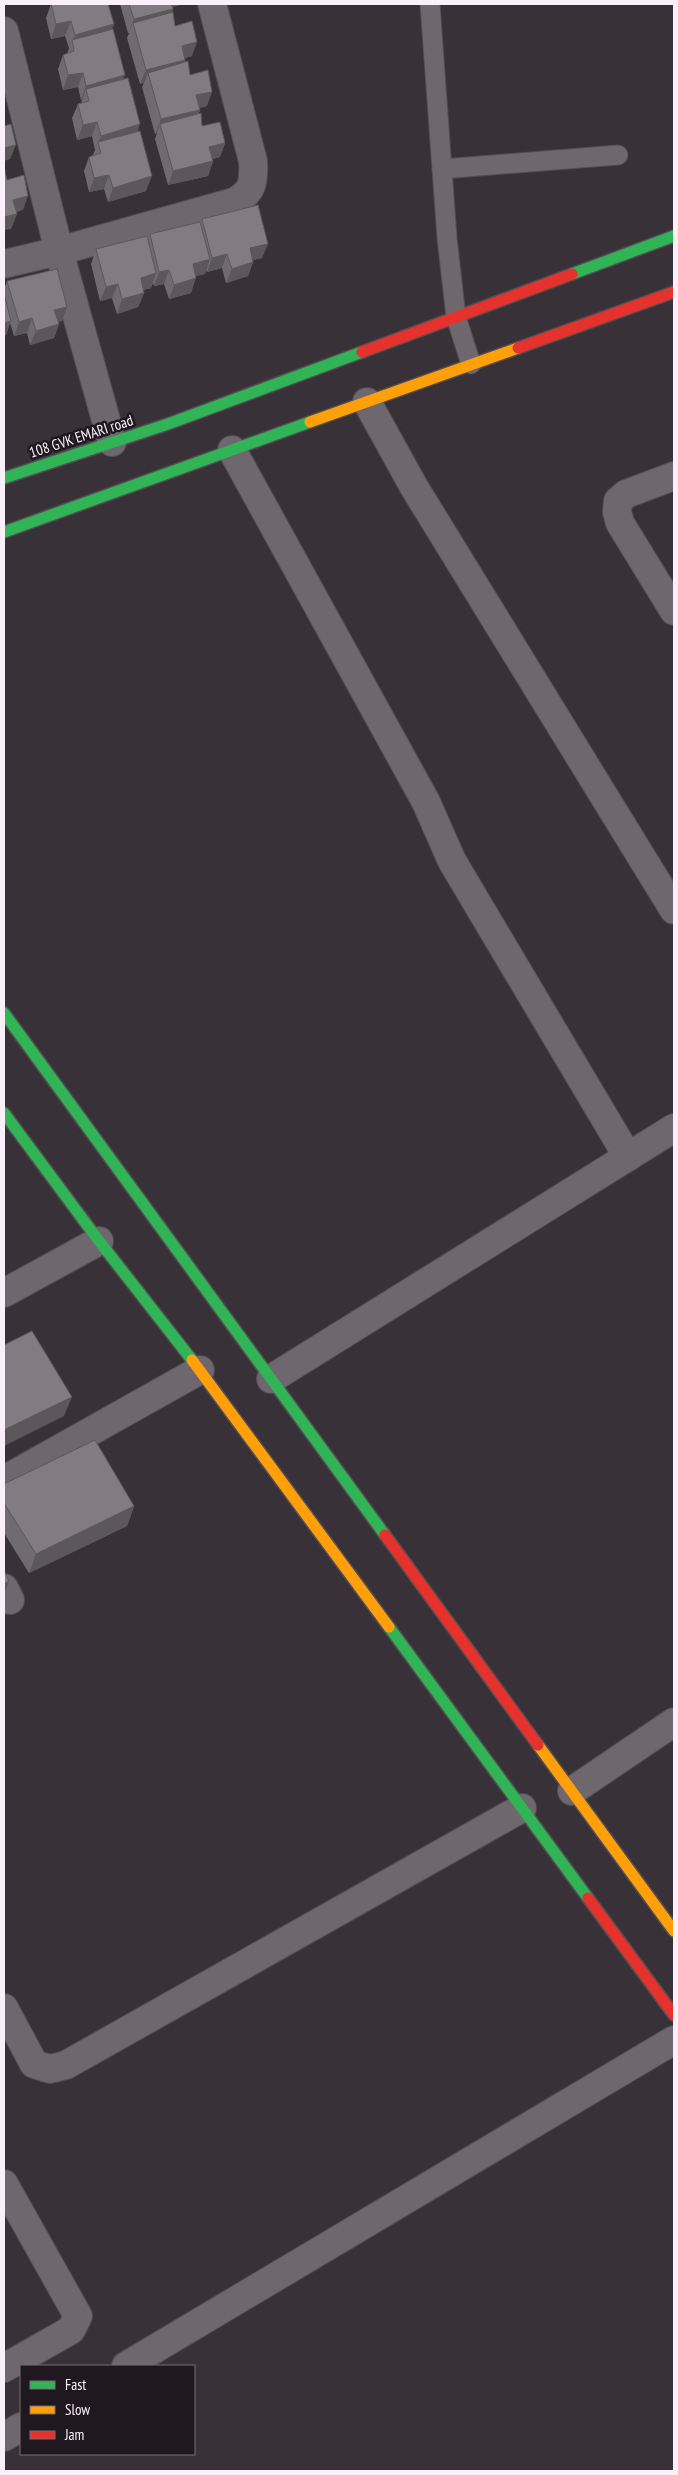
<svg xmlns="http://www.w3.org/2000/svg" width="678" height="2475" viewBox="0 0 678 2475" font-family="'PT Sans Narrow',sans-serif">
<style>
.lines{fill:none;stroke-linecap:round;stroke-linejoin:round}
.lane-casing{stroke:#534e53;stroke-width:21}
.street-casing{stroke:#534e53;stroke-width:30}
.fast-casing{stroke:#534e53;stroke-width:14}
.slow-casing{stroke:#534e53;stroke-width:14}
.jam-casing{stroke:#534e53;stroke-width:14}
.lane{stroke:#6e686e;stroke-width:19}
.street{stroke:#6e686e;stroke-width:28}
.fast{stroke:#30b455;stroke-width:11}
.slow{stroke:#ff9f0a;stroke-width:11}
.jam{stroke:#e5322d;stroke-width:11}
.wall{fill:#706b70}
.shaded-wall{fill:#5b575b}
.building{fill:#827c82;stroke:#5b575b}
.labels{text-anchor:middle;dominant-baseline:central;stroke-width:5;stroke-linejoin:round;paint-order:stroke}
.street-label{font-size:15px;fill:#f9f0f9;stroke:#1f191f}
</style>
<rect width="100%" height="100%" fill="#383238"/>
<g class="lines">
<g class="lane-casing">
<g id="lane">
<path d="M 430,4 L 447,238 L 456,317 L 471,364"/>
<path d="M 442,169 L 618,155"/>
</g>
</g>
<g class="street-casing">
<g id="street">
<path d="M 4,31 L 59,251 L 112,442"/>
<path d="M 4,264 L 59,251 L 234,202 C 253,192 254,182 253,161 L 212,4"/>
<path d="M 367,402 L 414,487 L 674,910"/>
<path d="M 232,450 L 426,802 L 452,861 L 628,1157"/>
<path d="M 674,476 L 626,494 L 618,501 L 617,512 L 620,523 L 674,611"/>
<path d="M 4,1293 L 99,1241"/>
<path d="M 271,1379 L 674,1128"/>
<path d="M 4,1480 L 200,1370"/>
<path d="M 4,1588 L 10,1600"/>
<path d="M 572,1791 L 674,1722"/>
<path d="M 4,2008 L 34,2064 L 50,2069 L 66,2065 L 522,1808"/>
<path d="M 4,2184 L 78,2316 L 71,2330 L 4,2368"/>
<path d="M 126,2366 L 674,2040"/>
<path d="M 4,2437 L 21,2427"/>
</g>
</g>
<g class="fast-casing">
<g id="fast">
<path d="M 572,274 L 674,236"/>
<path d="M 4,478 L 168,424 L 362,352"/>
<path d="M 4,532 L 310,422"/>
<path d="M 4,1013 L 385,1535"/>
<path d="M 4,1113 L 99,1241 L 192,1360"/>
<path d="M 389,1627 L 588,1898"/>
</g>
</g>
<g class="slow-casing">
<g id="slow">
<path d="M 310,422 L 518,348"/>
<path d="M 192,1360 L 389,1627"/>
<path d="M 538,1745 L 674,1931"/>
</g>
</g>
<g class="jam-casing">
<g id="jam">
<path d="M 518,348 L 674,292"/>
<path d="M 362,352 L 572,274"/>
<path d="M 385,1535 L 538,1745"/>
<path d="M 588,1898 L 674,2015"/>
</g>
</g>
<use href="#lane" class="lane"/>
<use href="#street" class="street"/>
<use href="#fast" class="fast"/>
<use href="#slow" class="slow"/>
<use href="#jam" class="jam"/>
</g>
<g class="wall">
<path d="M 51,4 L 114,24 L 112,29 L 123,80 L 138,131 L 146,191 L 108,202 L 104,189 L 89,192 L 84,171 L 89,157 L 93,155 L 95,150 L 92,136 L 77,140 L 72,118 L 78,104 L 81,103 L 82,100 L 81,100 L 78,87 L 63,90 L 58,69 L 63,55 L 67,54 L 69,48 L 65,36 L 51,39 L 46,18 Z"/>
<path d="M 120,4 L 180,4 L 180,5 L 172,7 L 173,9 L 172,13 L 175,26 L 192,56 L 185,58 L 185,62 L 190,75 L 207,106 L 199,108 L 200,110 L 198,114 L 202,126 L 225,143 L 220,157 L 212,159 L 213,161 L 208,176 L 168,185 L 155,139 L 157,133 L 155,134 L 142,87 L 144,83 L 140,84 L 127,38 L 129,33 L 128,33 Z"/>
<path d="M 202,219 L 262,258 L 252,260 L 253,262 L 248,276 L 226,283 L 222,268 L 207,272 L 206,270 L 205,274 L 195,276 L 191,293 L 169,299 L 164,284 L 154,286 L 153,283 L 151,288 L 143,290 L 144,293 L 138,307 L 117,314 L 112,298 L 100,301 L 91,264 L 96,249 L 147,240 L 150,234 L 200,223 Z"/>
<path d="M 7,281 L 62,321 L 58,322 L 59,324 L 54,338 L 30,345 L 27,333 L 14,336 L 10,323 L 6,335 L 4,336 L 4,289 Z"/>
<path d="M 4,1484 L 134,1506 L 127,1526 L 29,1573 L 4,1533 Z"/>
</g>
<g class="shaded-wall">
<path d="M 166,4 L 180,4 L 180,5 L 164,9 Z"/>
<path d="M 173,9 L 168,24 L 133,23 L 128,33 L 134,19 Z"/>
<path d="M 71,21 L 65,36 L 51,39 L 56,24 Z"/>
<path d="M 114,24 L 108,38 L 72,41 L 75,35 Z"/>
<path d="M 197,42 L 192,56 L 176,60 L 182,46 Z"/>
<path d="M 185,60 L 180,75 L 148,73 L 144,83 L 140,84 L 146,70 Z"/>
<path d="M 83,73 L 78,87 L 63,90 L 68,75 Z"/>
<path d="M 125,75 L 120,89 L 86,89 L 82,100 L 81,100 L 86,86 Z"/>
<path d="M 212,92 L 207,106 L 191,109 L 196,95 Z"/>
<path d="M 200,110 L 194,124 L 160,124 L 157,133 L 155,134 L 161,119 Z"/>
<path d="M 97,122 L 92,136 L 77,140 L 83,125 Z"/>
<path d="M 140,124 L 135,139 L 98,142 L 101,136 Z"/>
<path d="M 225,143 L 220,157 L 204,161 L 209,147 Z"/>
<path d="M 16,145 L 10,159 L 4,161 L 4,148 Z"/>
<path d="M 213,161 L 208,176 L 168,185 L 173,171 Z"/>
<path d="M 109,175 L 104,189 L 89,192 L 94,178 Z"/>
<path d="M 152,176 L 146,191 L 108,202 L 113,188 Z"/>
<path d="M 28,196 L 23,210 L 8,215 L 13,200 Z"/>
<path d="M 17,214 L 11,229 L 4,230 L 4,217 Z"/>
<path d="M 268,244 L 262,258 L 245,262 L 250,248 Z"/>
<path d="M 227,254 L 222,268 L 207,272 L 212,258 Z"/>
<path d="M 210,259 L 205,274 L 187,278 L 193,264 Z"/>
<path d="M 253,262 L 248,276 L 226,283 L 232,269 Z"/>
<path d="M 169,270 L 164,284 L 154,286 L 159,272 Z"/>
<path d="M 156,273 L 151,288 L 136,292 L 141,278 Z"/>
<path d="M 196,278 L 191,293 L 169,299 L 174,285 Z"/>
<path d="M 118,284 L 112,298 L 100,301 L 106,287 Z"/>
<path d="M 144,293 L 138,307 L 117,314 L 122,299 Z"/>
<path d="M 67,307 L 62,321 L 49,325 L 54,310 Z"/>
<path d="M 32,318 L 27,333 L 14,336 L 19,322 Z"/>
<path d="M 11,321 L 6,335 L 4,336 L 4,323 Z"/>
<path d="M 59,324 L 54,338 L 30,345 L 36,331 Z"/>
<path d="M 72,1397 L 64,1416 L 4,1446 L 4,1430 Z"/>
<path d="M 134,1506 L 127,1526 L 29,1573 L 36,1554 Z"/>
<path d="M 9,1581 L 4,1595 L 4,1584 Z"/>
</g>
<g class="building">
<path d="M 51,4 L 108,4 L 114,24 L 75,35 L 71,21 L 56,24 Z"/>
<path d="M 129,4 L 171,4 L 173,9 L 134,19 Z"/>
<path d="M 173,12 L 175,26 L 192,21 L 197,42 L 182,46 L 185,60 L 146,70 L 133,23 Z"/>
<path d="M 113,29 L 125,75 L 86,86 L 83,73 L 68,75 L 63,55 L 74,51 L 72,40 Z"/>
<path d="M 188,61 L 190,75 L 208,70 L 212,92 L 196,95 L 200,110 L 161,119 L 148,73 Z"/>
<path d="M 128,78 L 140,124 L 101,136 L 97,122 L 83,125 L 78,104 L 89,101 L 86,89 Z"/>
<path d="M 201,113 L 202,126 L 220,122 L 225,143 L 209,147 L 213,161 L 173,171 L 160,124 Z"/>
<path d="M 11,124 L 16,145 L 4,148 L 4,126 Z"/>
<path d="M 140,131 L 152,176 L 113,188 L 109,175 L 94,178 L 89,157 L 101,153 L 98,142 Z"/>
<path d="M 4,166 L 7,180 L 24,175 L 28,196 L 13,200 L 17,214 L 4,217 Z"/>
<path d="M 258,205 L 268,244 L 250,248 L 253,262 L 232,269 L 227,254 L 212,258 L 202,219 Z"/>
<path d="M 200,222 L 210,259 L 193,264 L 196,278 L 174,285 L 169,270 L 159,272 L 150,234 Z"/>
<path d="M 147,236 L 156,273 L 141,278 L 144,293 L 122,299 L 118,284 L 106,287 L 96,249 Z"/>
<path d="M 57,269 L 67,307 L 54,310 L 59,324 L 36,331 L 32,318 L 19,322 L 7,281 Z"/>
<path d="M 4,294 L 11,321 L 4,323 Z"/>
<path d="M 32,1331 L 72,1397 L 4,1430 L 4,1345 Z"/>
<path d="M 95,1440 L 134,1506 L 36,1554 L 4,1503 L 4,1484 Z"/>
<path d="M 4,1571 L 9,1581 L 4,1584 Z"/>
</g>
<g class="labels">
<g class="street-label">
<text transform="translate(81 436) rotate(-18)">108 GVK EMARI road</text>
</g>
</g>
<rect width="678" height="2475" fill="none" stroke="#f9f0f9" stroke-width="10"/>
<rect x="20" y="2365" width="175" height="90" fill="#1f191f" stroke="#766f76"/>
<rect x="30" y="2381" width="25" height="8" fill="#30b455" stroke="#766f76"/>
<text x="65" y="2390" font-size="15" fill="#f9f0f9">Fast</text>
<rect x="30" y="2406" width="25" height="8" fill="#ff9f0a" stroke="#766f76"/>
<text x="65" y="2415" font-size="15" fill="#f9f0f9">Slow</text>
<rect x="30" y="2431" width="25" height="8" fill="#e5322d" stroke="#766f76"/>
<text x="65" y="2440" font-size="15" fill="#f9f0f9">Jam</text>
</svg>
